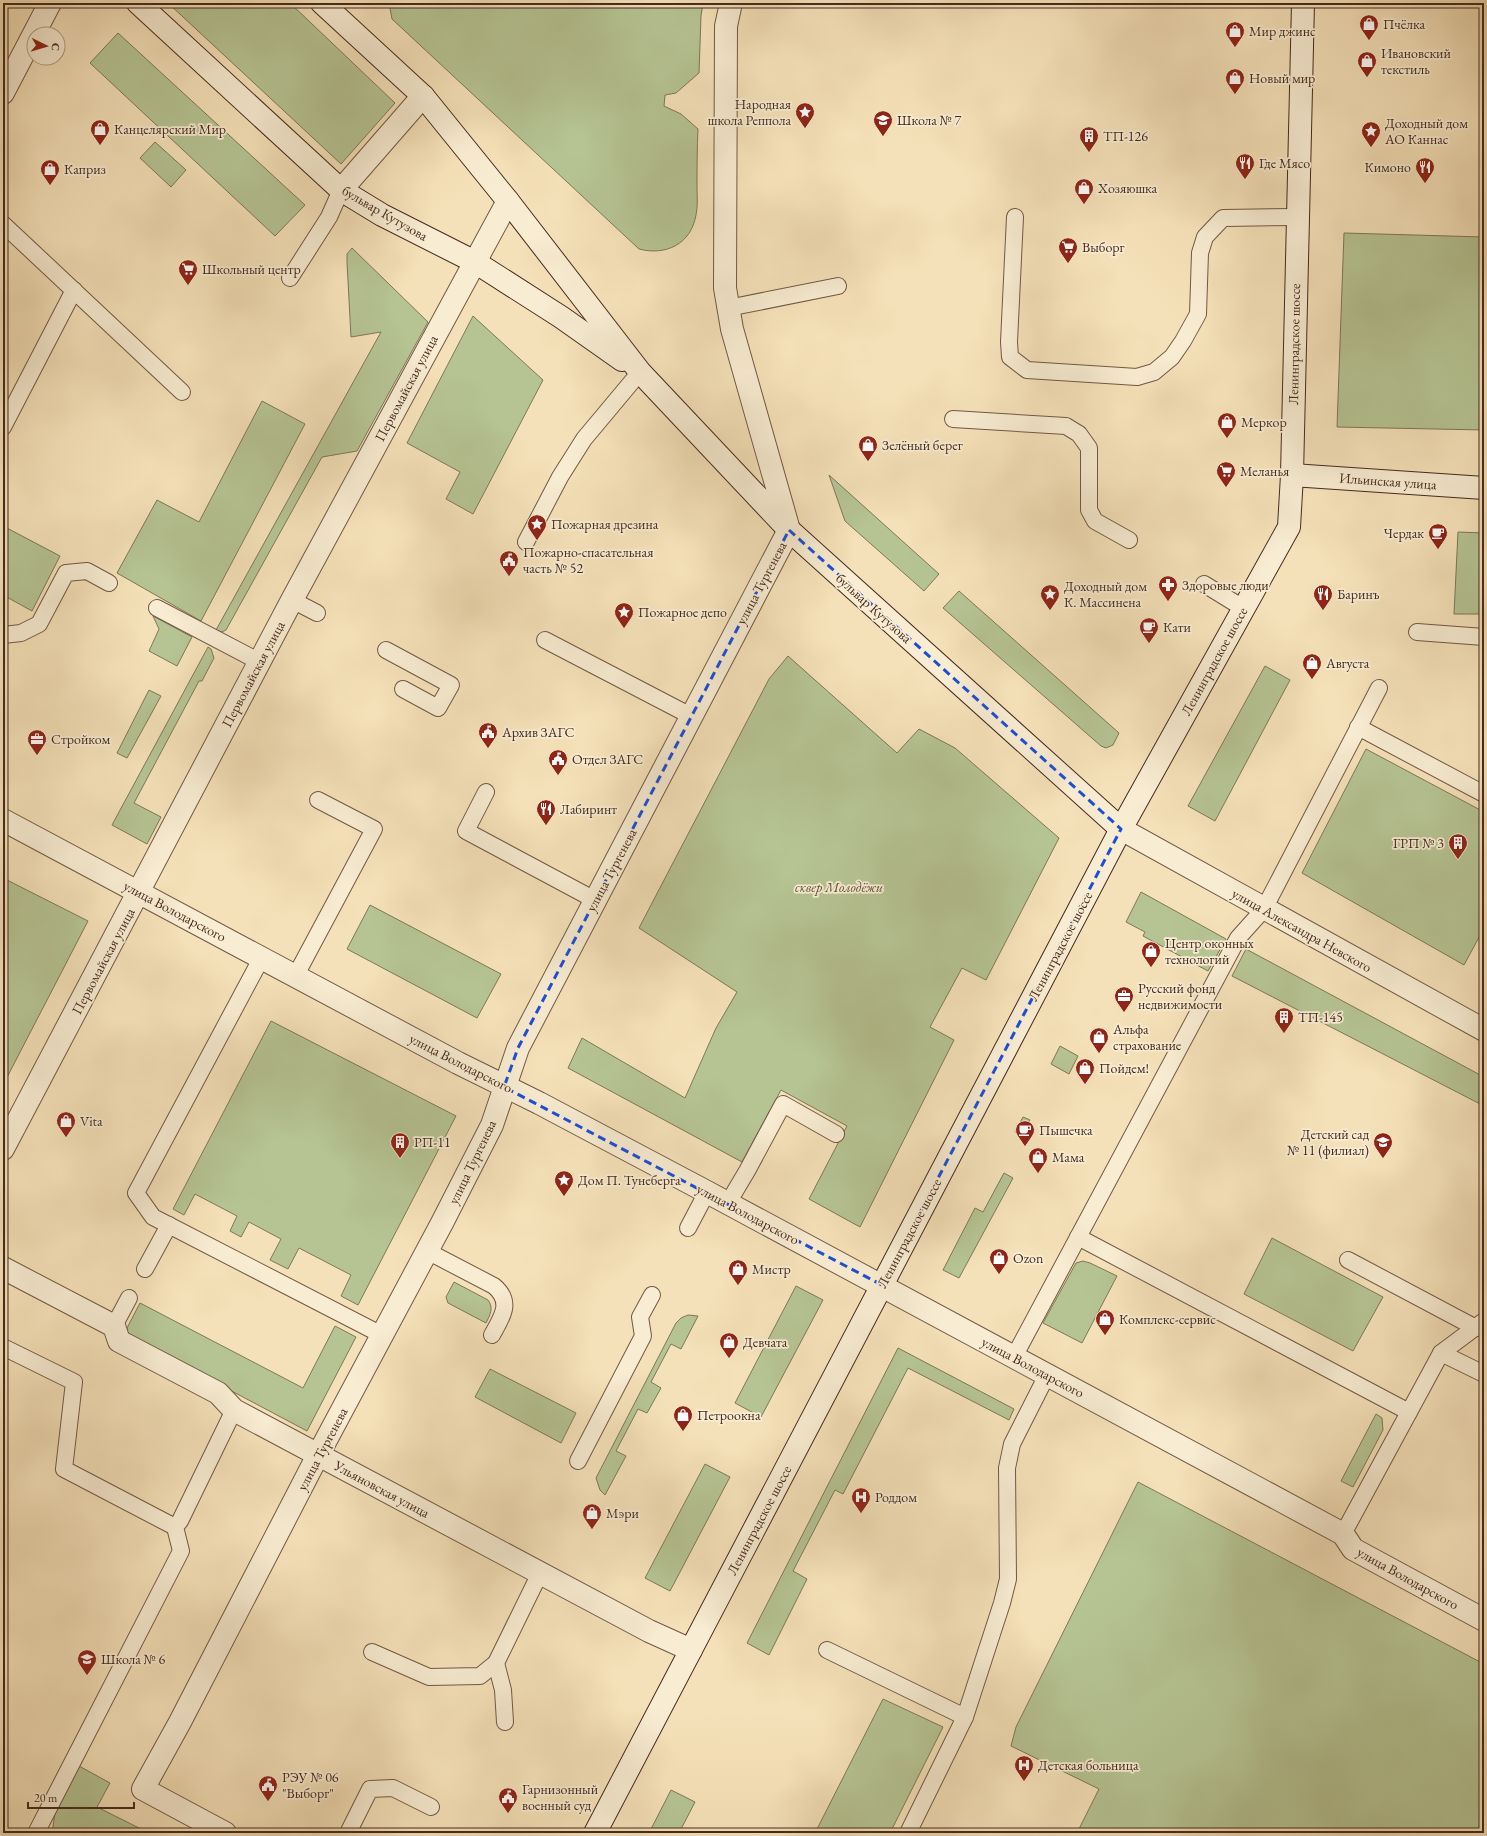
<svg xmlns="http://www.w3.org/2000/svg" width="1487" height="1836" viewBox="0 0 1487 1836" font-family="'EB Garamond',serif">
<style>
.green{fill:#b6c494;stroke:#7e7759}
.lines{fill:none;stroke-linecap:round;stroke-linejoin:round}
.lane-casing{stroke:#725845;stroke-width:18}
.street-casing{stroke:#725845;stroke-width:24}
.secondary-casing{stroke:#462a1e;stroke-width:24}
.lane{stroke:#f8ecd2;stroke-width:16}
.street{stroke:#f8ecd2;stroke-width:22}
.secondary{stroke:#f8ecd2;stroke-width:22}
.marked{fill:none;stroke:#1d4ed8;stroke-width:3;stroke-dasharray:8 5;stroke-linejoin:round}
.labels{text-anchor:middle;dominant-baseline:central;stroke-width:3.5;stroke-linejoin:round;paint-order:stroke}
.poi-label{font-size:14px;fill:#462a1e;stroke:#f8ecd2;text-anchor:start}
.street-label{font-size:14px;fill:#462a1e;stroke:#f8ecd2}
.park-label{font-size:14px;font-style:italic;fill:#62503c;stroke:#f8ecd2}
</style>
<rect width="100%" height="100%" fill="#f5e1b9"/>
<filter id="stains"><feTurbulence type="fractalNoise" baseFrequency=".005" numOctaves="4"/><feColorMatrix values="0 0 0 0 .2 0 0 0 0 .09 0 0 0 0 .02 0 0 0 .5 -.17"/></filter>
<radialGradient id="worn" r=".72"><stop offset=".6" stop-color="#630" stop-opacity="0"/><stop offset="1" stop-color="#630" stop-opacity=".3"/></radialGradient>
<g class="green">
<path d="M 168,3 L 290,3 L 395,103 L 341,164 Z"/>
<path d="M 389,3 L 703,3 L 701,16 L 699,73 L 676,93 L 665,95 L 664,106 L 681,114 L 698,129 C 697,148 697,168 697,187 C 697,196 698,206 696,215 C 691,244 666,256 639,249 L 392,19 Z"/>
<path d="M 118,33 L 305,205 L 275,236 L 90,63 Z"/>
<path d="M 155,142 L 186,170 L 171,187 L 140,158 Z"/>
<path d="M 1344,233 L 1484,237 L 1484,430 L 1337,427 Z"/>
<path d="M 352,248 L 428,322 L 357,451 L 322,457 L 226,630 L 222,632 L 216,630 L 381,332 L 351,337 L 347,262 L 347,254 Z"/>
<path d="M 473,316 L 543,380 L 473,514 L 446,499 L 460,472 L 407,443 Z"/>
<path d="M 262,401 L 305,424 L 201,621 L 117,573 L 157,500 L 199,522 Z"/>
<path d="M 829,475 L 939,574 L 924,591 L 845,521 Z"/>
<path d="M 3,526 L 60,556 L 32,611 L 3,595 Z"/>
<path d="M 1458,532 L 1484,533 L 1483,614 L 1454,614 Z"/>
<path d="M 959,591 L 1119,733 L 1113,745 L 1106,748 L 1101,746 L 943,608 Z"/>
<path d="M 153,616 L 192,637 L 177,666 L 149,651 L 159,629 Z"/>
<path d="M 208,647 L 211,649 L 214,658 L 202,681 L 199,681 L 134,803 L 161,817 L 147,844 L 112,825 Z"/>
<path d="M 788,656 L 897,753 L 919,729 L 955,748 L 1059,838 L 986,980 L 962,968 L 930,1027 L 954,1040 L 860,1227 L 809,1199 L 847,1126 L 781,1090 L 742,1162 L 568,1068 L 582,1038 L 685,1098 L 716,1028 L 737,992 L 639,928 L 769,679 Z"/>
<path d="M 1265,666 L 1290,680 L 1215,821 L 1188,806 Z"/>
<path d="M 149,690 L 161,696 L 127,758 L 117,753 Z"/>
<path d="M 1366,749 L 1484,812 L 1484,928 L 1464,965 L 1302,873 Z"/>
<path d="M 3,878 L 88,921 L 3,1085 Z"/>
<path d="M 1141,892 L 1226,939 L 1208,971 L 1143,936 L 1145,932 L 1126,922 Z"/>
<path d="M 370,905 L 501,974 L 477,1018 L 347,949 Z"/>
<path d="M 1246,949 L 1484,1077 L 1484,1106 L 1232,976 Z"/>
<path d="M 271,1021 L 456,1116 L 358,1305 L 341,1296 L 351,1275 L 299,1248 L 288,1269 L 270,1260 L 281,1239 L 249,1222 L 241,1237 L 230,1231 L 237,1216 L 195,1194 L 184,1215 L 173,1209 Z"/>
<path d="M 1060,1046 L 1078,1056 L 1069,1074 L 1051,1064 Z"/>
<path d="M 1023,1117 L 1030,1120 L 1022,1135 L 1015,1132 Z"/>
<path d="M 1004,1173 L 1013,1178 L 959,1278 L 943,1270 L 975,1208 L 983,1212 Z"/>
<path d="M 1272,1238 L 1383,1297 L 1353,1351 L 1244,1294 Z"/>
<path d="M 1083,1261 L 1090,1263 L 1117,1276 L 1082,1343 L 1043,1323 L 1076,1263 Z"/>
<path d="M 454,1282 L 488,1300 C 494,1308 490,1315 486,1323 L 448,1303 L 446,1297 Z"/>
<path d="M 796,1286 L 823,1300 L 761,1417 L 735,1403 Z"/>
<path d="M 140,1303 L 303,1388 L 335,1326 L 356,1337 L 307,1431 L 128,1336 L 127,1328 Z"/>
<path d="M 688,1315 L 698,1316 L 681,1349 L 671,1344 L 651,1382 L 661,1388 L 647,1413 L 638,1409 L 616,1451 L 626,1456 L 605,1495 L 600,1490 L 596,1478 L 676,1323 L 681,1318 Z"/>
<path d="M 898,1348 L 1014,1409 L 1009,1420 L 908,1368 L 843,1494 L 835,1490 L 793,1571 L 807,1579 L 769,1655 L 747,1643 Z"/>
<path d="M 490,1369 L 576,1413 L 561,1443 L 475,1397 Z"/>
<path d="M 1376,1414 L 1382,1418 L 1383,1430 L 1353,1487 L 1341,1481 Z"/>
<path d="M 705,1464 L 730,1477 L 670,1591 L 645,1578 Z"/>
<path d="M 1138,1482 L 1484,1664 L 1484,1833 L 1077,1833 L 1099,1789 L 1011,1746 L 1016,1727 Z"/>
<path d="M 883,1699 L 943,1727 L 890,1833 L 815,1833 Z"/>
<path d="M 79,1766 L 110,1783 L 97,1807 L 149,1833 L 52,1833 L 55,1813 Z"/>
<path d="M 671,1790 L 695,1802 L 679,1833 L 649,1833 Z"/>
</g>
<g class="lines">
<g class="lane-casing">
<g id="lane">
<path d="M 1015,217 L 1009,342 L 1010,357 L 1027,370 L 1137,377 L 1154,372 L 1172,357 L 1183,341 L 1198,314 L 1200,253 L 1205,237 L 1223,218 L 1297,217"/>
<path d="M 3,224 L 182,392"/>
<path d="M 290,278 L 329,217 L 341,190"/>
<path d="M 728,308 L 838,286"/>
<path d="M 953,419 L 1066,426 L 1079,434 L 1089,448 L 1089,510 L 1095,521 L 1129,540"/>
<path d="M 3,427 L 74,290"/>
<path d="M 526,542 L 560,477 L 584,439 L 640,372"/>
<path d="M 1204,584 L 1243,608"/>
<path d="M 292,600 L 317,613"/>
<path d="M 157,608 L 260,662"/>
<path d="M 1417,632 L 1484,637"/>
<path d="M 3,635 L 21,633 L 39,624 L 66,573 L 87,571 L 109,583"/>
<path d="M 545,640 L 691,716"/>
<path d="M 386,650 L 451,685 L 438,708 L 403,689"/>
<path d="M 1358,727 L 1484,794"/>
<path d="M 486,792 L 466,831 L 595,900"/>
<path d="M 262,957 L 136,1193 L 153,1217 L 382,1335"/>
<path d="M 296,975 L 374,829 L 318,800"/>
<path d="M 728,1203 L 747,1171 L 783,1104 L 836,1134"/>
<path d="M 688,1228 L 707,1192"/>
<path d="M 1078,1237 L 1409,1412"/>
<path d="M 427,1251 L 494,1286 C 513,1302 502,1317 492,1335"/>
<path d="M 1348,1260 L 1476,1328"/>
<path d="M 145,1269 L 169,1225"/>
<path d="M 114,1326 L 129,1298"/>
<path d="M 3,1347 L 74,1382 L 64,1469 L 175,1527"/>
<path d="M 1441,1353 L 1484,1374"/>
<path d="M 1014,1357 L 1238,938 L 1264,909 L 1379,688"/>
<path d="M 578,1461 L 643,1336 L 640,1317 L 652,1295"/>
<path d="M 1343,1534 L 1441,1353 L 1484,1321"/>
<path d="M 827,1650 L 965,1717"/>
<path d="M 372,1652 L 429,1677 L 480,1676 L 496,1663"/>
<path d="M 505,1722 L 503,1690 L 496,1663 L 540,1573"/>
<path d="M 36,1833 L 181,1551 L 175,1527 L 180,1521 L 234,1410"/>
<path d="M 348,1833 L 370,1789 L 393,1788 L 431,1807"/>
<path d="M 908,1833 L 965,1717 L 1002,1603 L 1008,1579 L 1007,1468 L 1012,1444 L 1047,1375"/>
</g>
</g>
<g class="street-casing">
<g id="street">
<path d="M 3,93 L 50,3"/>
<path d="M 341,190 L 423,96"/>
<path d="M 3,820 L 458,1063 L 539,1103 L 707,1192 L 1343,1534 L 1353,1549 L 1484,1620"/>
<path d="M 1121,829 L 1484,1030"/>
<path d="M 3,1149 L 292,600 L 508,201"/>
<path d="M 3,1268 L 114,1326 L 119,1341 L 218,1393 L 234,1410 L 649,1631 L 691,1650"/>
<path d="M 225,1833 L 143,1789 L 180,1722 L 318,1455 L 442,1223 L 492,1125 L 518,1048 L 789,530 L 732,329 L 725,288 L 726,26 L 731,3"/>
</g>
</g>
<g class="secondary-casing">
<g id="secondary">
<path d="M 138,3 L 341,190 L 382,215 L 475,262 L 561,317 L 622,360"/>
<path d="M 322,3 L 423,96 L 508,201 L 640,372 L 789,530 L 1121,829"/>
<path d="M 1292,475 L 1484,488"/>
<path d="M 595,1833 L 1121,829 L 1289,527 L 1292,475 L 1303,3"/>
</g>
</g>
<use href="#lane" class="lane"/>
<use href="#street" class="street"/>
<use href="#secondary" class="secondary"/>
</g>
<path class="marked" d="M 789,530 L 1121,829 L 882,1285 L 504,1087 L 518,1048 Z"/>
<defs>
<g id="shop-pin" transform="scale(1)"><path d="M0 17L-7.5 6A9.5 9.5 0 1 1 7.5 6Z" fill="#8f2418" stroke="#f8ecd2"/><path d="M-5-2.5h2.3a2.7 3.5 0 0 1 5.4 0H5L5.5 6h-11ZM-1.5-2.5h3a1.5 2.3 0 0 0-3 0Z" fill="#fff"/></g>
<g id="sight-pin" transform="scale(1)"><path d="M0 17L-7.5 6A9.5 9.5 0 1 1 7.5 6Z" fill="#8f2418" stroke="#f8ecd2"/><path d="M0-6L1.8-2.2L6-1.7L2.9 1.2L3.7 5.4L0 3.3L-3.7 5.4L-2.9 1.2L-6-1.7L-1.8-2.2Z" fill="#fff"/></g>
<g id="school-pin" transform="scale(1)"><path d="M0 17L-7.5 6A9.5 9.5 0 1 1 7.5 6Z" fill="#8f2418" stroke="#f8ecd2"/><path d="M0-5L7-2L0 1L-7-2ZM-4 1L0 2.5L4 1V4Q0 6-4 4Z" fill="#fff"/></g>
<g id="building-pin" transform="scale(1)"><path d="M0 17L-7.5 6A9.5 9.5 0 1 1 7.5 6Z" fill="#8f2418" stroke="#f8ecd2"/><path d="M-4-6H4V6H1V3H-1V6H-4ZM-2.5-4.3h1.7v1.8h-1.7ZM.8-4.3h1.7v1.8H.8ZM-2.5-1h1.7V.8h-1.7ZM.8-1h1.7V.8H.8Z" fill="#fff"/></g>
<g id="restaurant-pin" transform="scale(1)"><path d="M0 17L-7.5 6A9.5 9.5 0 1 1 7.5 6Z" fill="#8f2418" stroke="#f8ecd2"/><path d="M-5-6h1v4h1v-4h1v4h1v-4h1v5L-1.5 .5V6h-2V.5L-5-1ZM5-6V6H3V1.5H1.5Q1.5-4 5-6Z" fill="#fff"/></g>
<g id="supermarket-pin" transform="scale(1)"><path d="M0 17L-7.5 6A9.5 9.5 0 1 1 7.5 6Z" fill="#8f2418" stroke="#f8ecd2"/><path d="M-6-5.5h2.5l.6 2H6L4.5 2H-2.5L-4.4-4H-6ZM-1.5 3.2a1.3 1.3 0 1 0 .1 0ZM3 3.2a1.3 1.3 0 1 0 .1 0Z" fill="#fff"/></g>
<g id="cafe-pin" transform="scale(1)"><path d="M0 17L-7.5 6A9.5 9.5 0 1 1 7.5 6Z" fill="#8f2418" stroke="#f8ecd2"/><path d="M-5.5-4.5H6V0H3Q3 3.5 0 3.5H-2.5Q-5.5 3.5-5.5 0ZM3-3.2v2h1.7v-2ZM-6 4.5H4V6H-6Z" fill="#fff"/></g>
<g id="civic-pin" transform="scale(1)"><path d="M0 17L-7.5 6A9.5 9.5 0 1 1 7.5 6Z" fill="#8f2418" stroke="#f8ecd2"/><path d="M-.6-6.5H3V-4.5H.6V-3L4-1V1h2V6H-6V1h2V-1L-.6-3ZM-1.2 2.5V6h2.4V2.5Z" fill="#fff"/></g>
<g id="pharmacy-pin" transform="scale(1)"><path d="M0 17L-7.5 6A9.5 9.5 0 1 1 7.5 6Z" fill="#8f2418" stroke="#f8ecd2"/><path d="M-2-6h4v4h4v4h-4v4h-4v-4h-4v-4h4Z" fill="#fff"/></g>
<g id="office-pin" transform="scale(1)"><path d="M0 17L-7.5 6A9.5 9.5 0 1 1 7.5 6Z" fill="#8f2418" stroke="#f8ecd2"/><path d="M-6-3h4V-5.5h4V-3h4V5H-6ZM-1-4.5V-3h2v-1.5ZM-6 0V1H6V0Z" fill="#fff"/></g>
<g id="hospital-pin" transform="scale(1)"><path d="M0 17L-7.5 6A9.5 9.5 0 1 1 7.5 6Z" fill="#8f2418" stroke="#f8ecd2"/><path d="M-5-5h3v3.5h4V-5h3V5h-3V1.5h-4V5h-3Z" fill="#fff"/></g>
</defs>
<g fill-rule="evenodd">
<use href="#shop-pin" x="1369" y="24"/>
<use href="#shop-pin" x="1235" y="31"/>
<use href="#shop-pin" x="1367" y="61"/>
<use href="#shop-pin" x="1235" y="78"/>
<use href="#sight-pin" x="805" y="112"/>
<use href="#school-pin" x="883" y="120"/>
<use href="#shop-pin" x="100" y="129"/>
<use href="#sight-pin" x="1371" y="131"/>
<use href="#building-pin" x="1089" y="136"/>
<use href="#restaurant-pin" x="1245" y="163"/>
<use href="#restaurant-pin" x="1425" y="167"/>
<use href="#shop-pin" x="50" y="169"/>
<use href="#shop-pin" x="1084" y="188"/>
<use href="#supermarket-pin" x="1068" y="247"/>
<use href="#supermarket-pin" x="188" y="269"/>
<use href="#shop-pin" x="1227" y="422"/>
<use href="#shop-pin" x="868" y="445"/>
<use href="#supermarket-pin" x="1226" y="471"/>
<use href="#sight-pin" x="537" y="524"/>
<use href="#cafe-pin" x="1438" y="533"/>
<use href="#civic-pin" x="509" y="560"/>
<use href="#pharmacy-pin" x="1168" y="585"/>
<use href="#sight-pin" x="1050" y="594"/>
<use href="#restaurant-pin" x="1323" y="594"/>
<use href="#sight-pin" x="624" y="612"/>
<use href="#cafe-pin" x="1149" y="627"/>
<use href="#shop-pin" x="1312" y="663"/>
<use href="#civic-pin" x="488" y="732"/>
<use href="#office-pin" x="37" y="739"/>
<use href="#civic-pin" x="558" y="759"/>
<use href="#restaurant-pin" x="546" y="809"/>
<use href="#building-pin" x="1458" y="843"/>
<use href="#shop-pin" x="1151" y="951"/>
<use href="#office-pin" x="1124" y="996"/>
<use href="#building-pin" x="1284" y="1017"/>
<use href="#shop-pin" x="1099" y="1037"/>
<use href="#shop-pin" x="1085" y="1068"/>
<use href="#shop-pin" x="66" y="1121"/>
<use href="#cafe-pin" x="1025" y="1130"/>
<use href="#building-pin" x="400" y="1142"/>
<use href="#school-pin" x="1383" y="1142"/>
<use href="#shop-pin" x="1038" y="1157"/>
<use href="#sight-pin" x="564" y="1180"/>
<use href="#shop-pin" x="999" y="1258"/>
<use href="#shop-pin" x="738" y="1269"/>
<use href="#shop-pin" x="1105" y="1319"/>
<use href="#shop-pin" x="729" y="1342"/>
<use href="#shop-pin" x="683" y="1415"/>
<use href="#hospital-pin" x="861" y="1497"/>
<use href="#shop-pin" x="592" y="1513"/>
<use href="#school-pin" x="87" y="1659"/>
<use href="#hospital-pin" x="1024" y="1765"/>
<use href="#civic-pin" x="268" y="1785"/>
<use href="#civic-pin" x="508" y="1797"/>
</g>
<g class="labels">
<g class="poi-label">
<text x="1383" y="24">Пчёлка</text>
<text x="1249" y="31">Мир джинс</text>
<text x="1381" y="53">Ивановский<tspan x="1381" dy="16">текстиль</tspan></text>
<text x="1249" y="78">Новый мир</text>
<text x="791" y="104" text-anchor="end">Народная<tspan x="791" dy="16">школа Реппола</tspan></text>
<text x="897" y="120">Школа № 7</text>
<text x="1385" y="123">Доходный дом<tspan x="1385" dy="16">АО Каннас</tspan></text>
<text x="114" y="129">Канцелярский Мир</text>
<text x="1103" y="136">ТП-126</text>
<text x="1259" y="163">Где Мясо</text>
<text x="1411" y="167" text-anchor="end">Кимоно</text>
<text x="64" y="169">Каприз</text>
<text x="1098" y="188">Хозяюшка</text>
<text x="1082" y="247">Выборг</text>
<text x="202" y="269">Школьный центр</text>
<text x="1241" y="422">Меркор</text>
<text x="882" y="445">Зелёный берег</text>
<text x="1240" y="471">Меланья</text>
<text x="551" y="524">Пожарная дрезина</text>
<text x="1424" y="533" text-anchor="end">Чердак</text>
<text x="523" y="552">Пожарно-спасательная<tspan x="523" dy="16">часть № 52</tspan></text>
<text x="1182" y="585">Здоровые люди</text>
<text x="1064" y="586">Доходный дом<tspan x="1064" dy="16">К. Массинена</tspan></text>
<text x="1337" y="594">Баринъ</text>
<text x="638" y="612">Пожарное депо</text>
<text x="1163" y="627">Кати</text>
<text x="1326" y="663">Августа</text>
<text x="502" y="732">Архив ЗАГС</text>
<text x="51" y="739">Стройком</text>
<text x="572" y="759">Отдел ЗАГС</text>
<text x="560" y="809">Лабиринт</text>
<text x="1444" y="843" text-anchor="end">ГРП № 3</text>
<text x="1165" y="943">Центр оконных<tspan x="1165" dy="16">технологий</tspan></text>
<text x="1138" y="988">Русский фонд<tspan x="1138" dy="16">недвижимости</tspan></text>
<text x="1298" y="1017">ТП-145</text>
<text x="1113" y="1029">Альфа<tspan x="1113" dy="16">страхование</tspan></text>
<text x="1099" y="1068">Пойдем!</text>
<text x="80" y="1121">Vita</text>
<text x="1039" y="1130">Пышечка</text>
<text x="1369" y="1134" text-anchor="end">Детский сад<tspan x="1369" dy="16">№ 11 (филиал)</tspan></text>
<text x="414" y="1142">РП-11</text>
<text x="1052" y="1157">Мама</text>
<text x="578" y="1180">Дом П. Тунеберга</text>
<text x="1013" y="1258">Ozon</text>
<text x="752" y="1269">Мистр</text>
<text x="1119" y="1319">Комплекс-сервис</text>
<text x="743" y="1342">Девчата</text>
<text x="697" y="1415">Петроокна</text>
<text x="875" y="1497">Роддом</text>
<text x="606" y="1513">Мэри</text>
<text x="101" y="1659">Школа № 6</text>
<text x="1038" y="1765">Детская больница</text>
<text x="282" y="1777">РЭУ № 06<tspan x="282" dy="16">"Выборг"</tspan></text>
<text x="522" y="1789">Гарнизонный<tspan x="522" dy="16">военный суд</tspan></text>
</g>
<g class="street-label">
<text transform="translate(385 213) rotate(30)">бульвар Кутузова</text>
<text transform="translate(1294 344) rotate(-89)">Ленинградское шоссе</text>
<text transform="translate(406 388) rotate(-62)">Первомайская улица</text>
<text transform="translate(1388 481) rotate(4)">Ильинская улица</text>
<text transform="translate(761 583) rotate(-62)">улица Тургенева</text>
<text transform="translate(874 608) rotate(42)">бульвар Кутузова</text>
<text transform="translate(1214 661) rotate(-61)">Ленинградское шоссе</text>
<text transform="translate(253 674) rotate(-62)">Первомайская улица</text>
<text transform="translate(611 870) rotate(-62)">улица Тургенева</text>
<text transform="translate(175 911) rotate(28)">улица Володарского</text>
<text transform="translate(1302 930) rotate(29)">улица Александра Невского</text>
<text transform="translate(1060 946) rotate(-62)">Ленинградское шоссе</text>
<text transform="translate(103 961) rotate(-62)">Первомайская улица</text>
<text transform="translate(461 1063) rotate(27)">улица Володарского</text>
<text transform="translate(472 1162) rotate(-64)">улица Тургенева</text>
<text transform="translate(748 1214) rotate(28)">улица Володарского</text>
<text transform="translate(909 1233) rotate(-62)">Ленинградское шоссе</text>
<text transform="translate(1033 1367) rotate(28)">улица Володарского</text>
<text transform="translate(322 1449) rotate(-62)">улица Тургенева</text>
<text transform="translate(382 1489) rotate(28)">Ульяновская улица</text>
<text transform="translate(759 1520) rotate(-62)">Ленинградское шоссе</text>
<text transform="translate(1408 1578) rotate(29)">улица Володарского</text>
</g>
<g class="park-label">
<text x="839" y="887">сквер Молодёжи</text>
</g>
</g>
<rect width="1487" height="1836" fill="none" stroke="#f5e1b9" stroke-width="16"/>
<rect x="4" y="4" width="1479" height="1828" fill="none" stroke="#462a1e" stroke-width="2"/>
<rect x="8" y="8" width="1471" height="1820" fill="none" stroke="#462a1e"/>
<g transform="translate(46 46) rotate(95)"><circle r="19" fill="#f8ecd2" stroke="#b19e8a"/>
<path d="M0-3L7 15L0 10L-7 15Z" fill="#8f2418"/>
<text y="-6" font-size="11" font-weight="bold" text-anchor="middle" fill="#462a1e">С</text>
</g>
<path d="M28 1802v6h106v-6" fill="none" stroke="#462a1e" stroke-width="2"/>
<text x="34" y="1802" font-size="12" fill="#462a1e" stroke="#f8ecd2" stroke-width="3" paint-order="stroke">20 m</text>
<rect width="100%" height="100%" filter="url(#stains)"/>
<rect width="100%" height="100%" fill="url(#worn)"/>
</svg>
